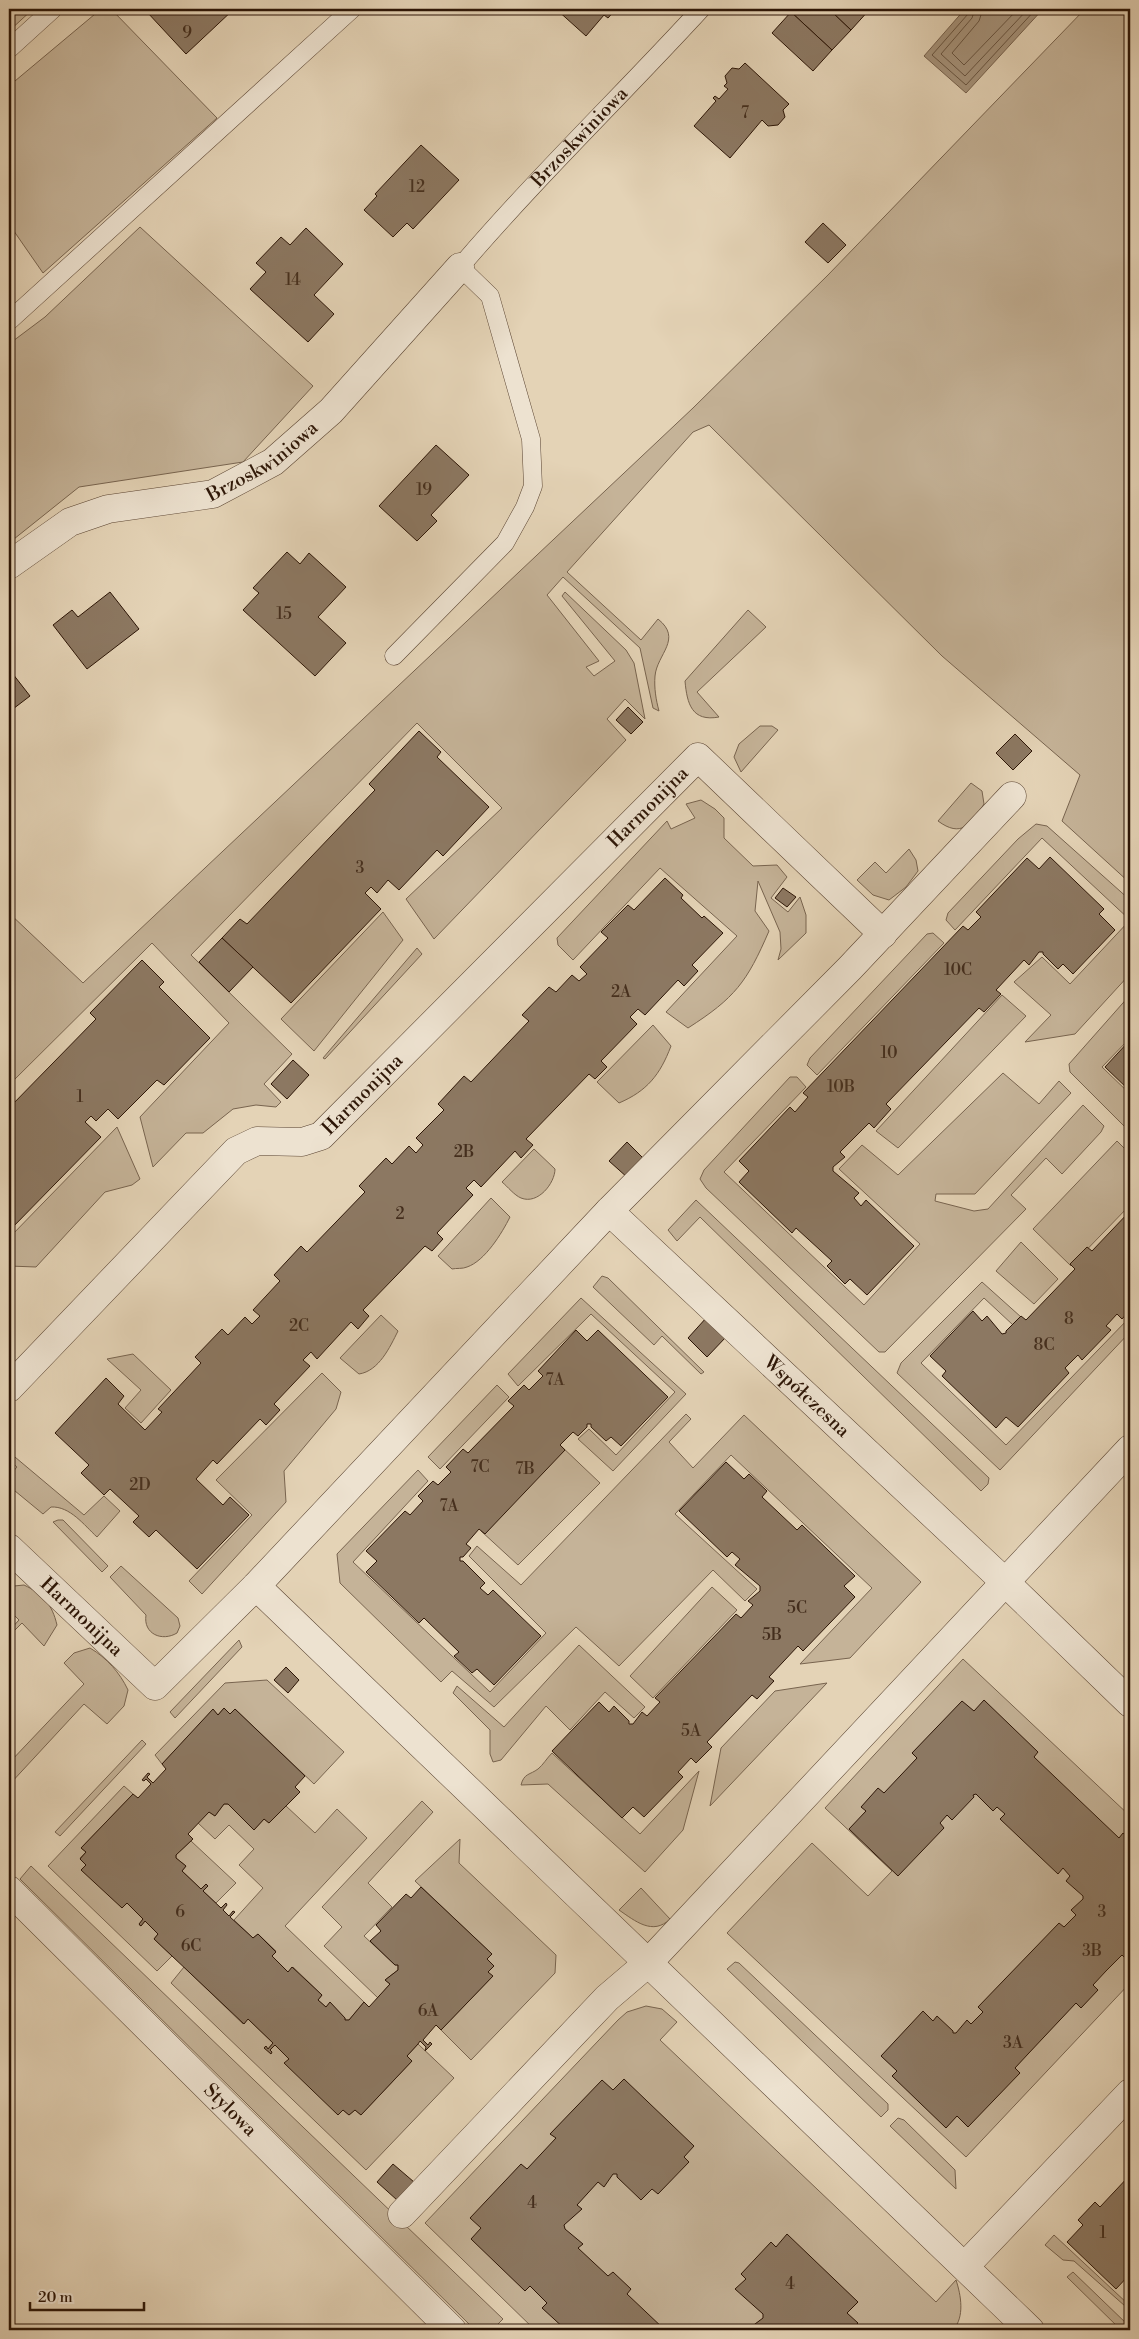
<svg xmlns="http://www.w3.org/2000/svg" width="1139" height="2339" font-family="'Libre Bodoni',serif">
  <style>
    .green { fill: #c5b398; stroke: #78644f }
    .water { fill: #a5927a; stroke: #75604c }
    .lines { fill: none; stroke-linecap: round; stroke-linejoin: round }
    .shore { stroke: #685440; stroke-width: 1 }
    .building { fill: #8c7862; stroke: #2c1506 }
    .service-casing { stroke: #5a4432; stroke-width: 19 }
    .minor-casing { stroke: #5a4432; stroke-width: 29 }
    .tertiary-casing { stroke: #5a4432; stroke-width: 29 }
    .service { stroke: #ede2d0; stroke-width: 18 }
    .minor { stroke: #ede2d0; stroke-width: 28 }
    .tertiary { stroke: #ede2d0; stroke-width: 28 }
    .labels { text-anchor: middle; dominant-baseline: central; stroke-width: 4; stroke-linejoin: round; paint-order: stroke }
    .number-label { font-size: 16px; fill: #442e1d }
    .street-label { font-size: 19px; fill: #2c1506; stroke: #ede2d0 }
  </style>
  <rect width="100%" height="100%" fill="#e4d3b6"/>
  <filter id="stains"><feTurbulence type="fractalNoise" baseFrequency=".004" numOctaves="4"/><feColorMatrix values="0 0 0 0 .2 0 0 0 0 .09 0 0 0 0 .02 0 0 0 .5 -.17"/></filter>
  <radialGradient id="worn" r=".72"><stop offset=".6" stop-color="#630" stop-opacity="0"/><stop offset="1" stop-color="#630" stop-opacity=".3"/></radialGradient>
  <!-- green -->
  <g class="green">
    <path d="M9,9H33L9,31Z"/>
    <path d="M101,9H111L217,118L43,273L9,224V86Z"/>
    <path d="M1085,9H1130V883L1062,821L1080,775L942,656L709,425L693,432L567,572L641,640L658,619C683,639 657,654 655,676C654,688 656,700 659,711L653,708L640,648L563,577L547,595L599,661L586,667L594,676L615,661L562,596L565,592L626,650L634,663L645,719L625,699L607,719L626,740L434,939L406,899L502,808L417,723L191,955L292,1054L264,1084L281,1102L276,1107L256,1105L233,1109L203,1133H186L153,1167L140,1117L229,1023L152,943L9,1085V913L83,983L693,408L828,275Z"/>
    <path d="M140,227L313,386L243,462L79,487L9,543V344L45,317Z"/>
    <path d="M748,610L766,627L697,692L719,717C692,722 687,704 685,681Z"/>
    <path d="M760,726H772L778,730L741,772L734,757L739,744Z"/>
    <path d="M971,783L982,791L984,804C971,825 961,838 938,821Z"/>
    <path d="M701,800L715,809L724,818V838L753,866L777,865L787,877L771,898L788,912L800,897L806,915V933L778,960L781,949L780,932L758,881L755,911L769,931C747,982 735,998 688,1028L666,1012L737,936L660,868L573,960L558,945L557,938L667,821L671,829L695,818L686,804Z"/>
    <path d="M1036,824L1047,826L1130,900V974L1075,1034L1025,1042L1051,1015L1014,982L1042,957L1070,984L1130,920L1042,838L955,930L946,920L948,913L1018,839Z"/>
    <path d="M909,849L916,860L918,871L906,887L889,900L873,895L857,880L875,862L886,873Z"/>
    <path d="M383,912L403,940L314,1051L281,1019Z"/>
    <path d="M933,933L944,943L817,1075L807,1065L810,1058L927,934Z"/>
    <path d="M417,948L422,954L325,1059L323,1058Z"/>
    <path d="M1002,995L1026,1016L898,1148L876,1131Z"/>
    <path d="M1130,995V1038L1102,1067L1130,1094V1132L1070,1072L1069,1064Z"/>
    <path d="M653,1025L671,1046C660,1075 647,1091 619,1103L597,1082Z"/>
    <path d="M1003,1073L1039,1104L1059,1081L1071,1093L975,1194H936L935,1201L974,1211L988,1209L1083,1105L1104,1126L1101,1132L1062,1174L1046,1158L1011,1195L1026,1209L885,1352H879L706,1188L700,1179L704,1170L790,1077H797L806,1087L724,1172L864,1305L920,1244L839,1169L862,1145L898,1175Z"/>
    <path d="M117,1127L140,1179L132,1185L105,1192L36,1267L9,1266V1238Z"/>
    <path d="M1117,1141L1130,1154V1205L1071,1266L1033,1229Z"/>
    <path d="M534,1149L555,1169C555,1183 538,1205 521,1198C514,1195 508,1187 502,1182Z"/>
    <path d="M491,1198L510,1217C502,1233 485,1261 467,1267C463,1269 456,1268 452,1269L438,1256Z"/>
    <path d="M696,1200L989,1478L988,1484L981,1491L700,1217L677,1241L668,1230Z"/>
    <path d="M1021,1242L1058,1279L1034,1304L996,1271Z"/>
    <path d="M602,1276L608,1278L704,1372L701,1374L662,1336L654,1345L593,1287Z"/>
    <path d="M982,1282L1021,1317L1013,1325L984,1298L921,1363L1006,1445L1130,1317V1332L1000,1470L897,1373L901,1363Z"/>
    <path d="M581,1298L686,1394L613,1471L578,1439L589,1429L616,1455L675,1392L591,1314L518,1386L508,1374Z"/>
    <path d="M381,1315L398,1331C390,1347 379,1371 359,1374L340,1358Z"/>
    <path d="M133,1354L171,1390L141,1423L125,1408L141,1390L107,1359Z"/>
    <path d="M322,1373L341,1392L336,1409L284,1471L286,1502L202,1594L189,1581L252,1515L216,1480Z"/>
    <path d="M497,1385L509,1397L440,1469L428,1457Z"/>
    <path d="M686,1414L691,1419L669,1442L693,1468L744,1415L921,1582L850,1658L800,1664L872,1588L731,1455L675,1514L757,1589L745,1601L713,1570L619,1666L576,1627L494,1707L452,1671L441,1682L340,1583L337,1554L418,1470L428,1481L353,1562L490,1692L546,1633L469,1556L477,1546L521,1585Z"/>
    <path d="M560,1445L600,1483L518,1565L481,1531Z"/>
    <path d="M9,1452L84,1515L104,1496L120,1511L97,1537C84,1525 70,1506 51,1507L43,1514L9,1486V1476L17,1467L9,1460Z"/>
    <path d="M58,1520H63L108,1566L102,1572L53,1522Z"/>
    <path d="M121,1566L178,1618L180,1626L177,1633C162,1642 143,1634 146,1615L110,1577Z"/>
    <path d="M24,1585C43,1594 52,1604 57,1625L44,1646L22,1623L9,1636V1631L19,1620L9,1610V1591L14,1586Z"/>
    <path d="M712,1587L737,1610L653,1698L630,1676Z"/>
    <path d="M239,1640L242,1647L175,1718L170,1712Z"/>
    <path d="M579,1645L645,1707L634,1718L605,1692L570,1730L546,1706L501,1760L493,1762L490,1754V1730L453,1693L457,1686L504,1727Z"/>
    <path d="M90,1648C107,1658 120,1673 128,1690L124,1706L107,1724L84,1704L9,1785V1763L84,1684L64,1663L74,1653Z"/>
    <path d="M963,1659L1130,1816V1983L966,2157L727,1933L812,1843L868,1896L892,1871L825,1808Z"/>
    <path d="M267,1680L344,1752L314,1784L235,1709L230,1714L224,1708L218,1715L213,1710L162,1764L155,1755L225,1683Z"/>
    <path d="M827,1683L710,1806L721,1748L775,1691Z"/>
    <path d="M142,1740L146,1744L60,1836L55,1832Z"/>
    <path d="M552,1753L640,1834L699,1771L683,1830L645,1872L548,1784L521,1785C524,1773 530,1775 538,1769C543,1765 547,1758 552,1753Z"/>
    <path d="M124,1786L133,1794L81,1848L86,1852L80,1858L122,1908L127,1903L143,1919L139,1925L141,1926L145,1921L158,1934L154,1939L172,1956L157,1971L48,1866Z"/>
    <path d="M422,1801L433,1812L368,1883L392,1907L364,1936L395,1965H398V1970L385,1980L390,1984L378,1998L324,1946L342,1927L322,1907Z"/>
    <path d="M224,1804H228L254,1830L264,1819L269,1823L286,1806L315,1833L337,1809L367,1838L285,1926L364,2002L349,2020H345V2018L330,2003L326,2007L318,2000L322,1995L293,1967L288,1972L272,1956L276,1951L258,1934L253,1938L234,1920L263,1888L239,1865L254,1849L229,1825L215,1839L198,1823L209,1812L215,1816Z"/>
    <path d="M460,1839L459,1863L556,1955L555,1973L471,2060L441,2030L492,1977L488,1972L494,1966L487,1959L492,1954L415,1881Z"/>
    <path d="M191,1841L236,1883L216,1903L203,1891L208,1886L206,1884L201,1889L182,1871L186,1866L176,1858V1855Z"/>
    <path d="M31,1866L503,2319L492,2330H475L20,1879Z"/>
    <path d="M641,1888L670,1919C653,1936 635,1921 619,1910Z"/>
    <path d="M735,1962L739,1963L888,2104V2110L881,2117L727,1969Z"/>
    <path d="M184,1967L243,2024L248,2019L273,2043L268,2049L264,2047L271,2054L270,2050L275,2045L289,2059L285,2063L349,2115L355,2110L361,2115L412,2061L407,2056L418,2044L454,2078L366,2170L171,1983Z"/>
    <path d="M646,2006L662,2009L677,2022L660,2040L936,2302L956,2280C961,2295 965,2317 953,2330H535L425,2223L618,2020L627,2012Z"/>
    <path d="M898,2118L904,2120L955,2170L956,2189L890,2126Z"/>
    <path d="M1054,2235L1128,2304L1125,2306L1074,2261L1063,2260L1045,2245Z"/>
    <path d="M1073,2272L1128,2325L1126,2330H1121L1067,2277Z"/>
  </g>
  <!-- water -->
  <path class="water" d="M965,9H1043L966,93L924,56Z"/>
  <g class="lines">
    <!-- shore -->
    <g class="shore">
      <path d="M969,9L968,14L932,55L966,85L1036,9"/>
      <path d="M975,9L972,18L941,54L965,76L1028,9"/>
      <path d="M983,9L979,21L952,53L964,65L1018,9"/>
    </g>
  </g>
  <!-- building -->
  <g class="building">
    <path d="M150,9H234L186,54L147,12Z"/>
    <path d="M556,9H616L608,18L604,15L586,36Z"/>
    <path d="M794,9H829L851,30L832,50L791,12Z"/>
    <path d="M829,9H870L851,30Z"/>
    <path d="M791,12L832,50L813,71L772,33Z"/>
    <path d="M745,63L789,104L783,110L785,117L778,125L768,126L762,120L730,158L694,126L716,101L713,98L715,96L719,99L728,89L724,86L727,83L725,76L732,68L739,69Z"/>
    <path d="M421,145L459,180L413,229L407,223L393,237L364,210L377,196L375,194Z"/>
    <path d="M823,223L846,245L828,263L805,242Z"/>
    <path d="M306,228L343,264L314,295L334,314L308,342L250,289L266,272L256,263L281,237L290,245Z"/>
    <path d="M436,445L469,475L431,515L437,521L417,541L379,506Z"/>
    <path d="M287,552L300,564L309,553L346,587L318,617L346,643L315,676L243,610L259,593L253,588Z"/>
    <path d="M110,592L139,629L87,669L53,625L72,610L78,617Z"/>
    <path d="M9,669L30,696L9,712Z"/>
    <path d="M628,707L643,722L631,734L616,720Z"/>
    <path d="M419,731L441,752L437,757L489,807L443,856L437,850L399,890L388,880L377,893L371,887L365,893L381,909L291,1003L222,938L240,919L247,924L375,790L369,784Z"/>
    <path d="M1015,734L1032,751L1013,770L996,753Z"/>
    <path d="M1050,857L1104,909L1099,914L1115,930L1073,974L1063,964L1058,969L1043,954V952H1039L1029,965L1024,960L996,990L1001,994L984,1012L979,1008L886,1104L891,1109L874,1128L869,1123L840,1152L845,1157L833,1167V1171L859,1193L854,1198L861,1206L866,1200L914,1246L867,1295L850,1279L845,1284L827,1266L832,1261L796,1228L792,1233L739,1182L749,1171L739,1161L790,1107L795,1112L808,1097L803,1093L963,926L968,930L981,917L976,912L1027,858L1039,869Z"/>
    <path d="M665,878L683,895L681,898L702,918L704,916L723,933L692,965L698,971L684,986L678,980L645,1015L638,1009L630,1017L637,1024L601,1061L607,1067L595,1079L589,1074L526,1139L533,1145L521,1158L515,1151L481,1187L474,1180L466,1188L473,1195L437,1233L443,1239L432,1251L425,1246L363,1310L369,1316L358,1329L351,1322L317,1359L311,1352L303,1360L310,1366L274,1404L280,1410L266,1425L260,1419L217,1464L213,1460L196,1479L223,1505L230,1497L249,1515L197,1569L156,1530L149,1537L133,1522L139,1516L110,1489L104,1495L81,1473L89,1465L55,1433L106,1378L124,1396L118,1404L145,1430L162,1412L158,1409L201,1363L195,1357L222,1329L228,1335L245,1317L252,1324L260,1316L253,1310L280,1281L274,1275L301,1246L307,1252L365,1192L359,1186L386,1158L392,1164L409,1146L416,1153L423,1145L416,1138L444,1110L438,1104L464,1076L471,1082L529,1021L522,1015L549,987L556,992L572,975L579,981L587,974L580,967L608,938L601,932L628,905L634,910Z"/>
    <path d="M783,888L796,897L787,907L775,898Z"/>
    <path d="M222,938L253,967L229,992L199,962Z"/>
    <path d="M142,960L164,982L159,987L210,1038L164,1085L157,1080L118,1119L108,1109L96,1121L91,1116L85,1122L101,1137L9,1231V1108L96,1019L90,1013Z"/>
    <path d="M1130,1040V1091L1105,1067Z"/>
    <path d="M293,1060L309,1075L287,1099L271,1084Z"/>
    <path d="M627,1142L645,1160L628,1178L609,1161Z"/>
    <path d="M1130,1211V1310L1122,1319L1117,1314L1106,1326L1111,1330L1082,1360L1078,1355L1065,1368L1069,1373L1018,1427L1006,1417L996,1428L942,1376L946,1371L930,1356L973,1311L982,1321L987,1316L1002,1334L1006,1333V1331L1021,1316L1026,1320L1075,1269L1070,1264L1087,1247L1092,1251Z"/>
    <path d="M707,1317L726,1337L707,1357L688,1338Z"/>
    <path d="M576,1330L587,1341L598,1330L668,1397L621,1446L611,1437L606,1441L591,1427V1424H587V1427L578,1436L573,1432L560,1445L565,1450L485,1534L479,1529L466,1544L471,1548L463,1557H460V1561H463L485,1583L480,1588L488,1595L493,1590L541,1636L494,1685L477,1669L472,1673L454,1656L459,1652L424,1618L419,1623L366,1572L377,1561L366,1551L405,1511L410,1515L423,1501L418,1496L433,1481L438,1485L451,1472L446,1467L463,1449L468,1453L514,1406L508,1401L524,1385L529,1390L543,1376L538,1371Z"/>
    <path d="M726,1462L744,1479L749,1474L767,1491L762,1497L797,1530L802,1525L855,1576L844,1586L855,1597L803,1651L798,1646L769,1677L774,1681L757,1699L752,1695L707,1742L712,1747L696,1763L691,1758L678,1772L683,1777L644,1817L633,1807L622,1818L552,1751L599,1702L609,1712L614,1706L629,1721V1724H633L642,1712L647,1716L660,1702L655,1698L736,1614L741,1618L753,1605L748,1601L760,1591V1586L735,1565L740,1559L732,1552L727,1557L679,1511Z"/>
    <path d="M286,1667L299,1680L288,1693L274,1680Z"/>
    <path d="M984,1700L1038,1752L1034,1757L1077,1798L1119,1838L1123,1833L1130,1839V1956L1127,1960L1122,1955L1106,1971L1093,1985L1098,1990L1081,2008L1076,2003L1028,2054L1015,2068L1020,2073L968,2127L957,2116L946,2128L892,2076L897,2071L881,2056L923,2011L933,2021L937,2016L953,2031V2033H956L967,2020L971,2024L983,2012L978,2007L1059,1923L1064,1927L1076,1915L1071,1910L1083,1899V1896L1066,1881L1070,1876L1063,1868L1058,1874L1000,1819L1005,1814L997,1807L993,1811L976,1794L973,1795L974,1797L952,1820L947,1815L940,1823L944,1828L898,1876L849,1829L866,1811L861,1807L878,1788L884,1793L917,1758L912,1753L962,1701L974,1711Z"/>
    <path d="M224,1708L230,1714L235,1709L305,1776L295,1787L300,1792L269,1823L264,1819L254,1830L228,1804H224L215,1816L209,1812L188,1834L193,1839L176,1855V1858L186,1866L182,1871L201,1889L206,1884L208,1886L203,1891L221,1908L226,1903L227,1905L223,1910L229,1916L233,1911L235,1912L230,1917L253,1938L258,1934L276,1952L272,1956L288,1972L292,1967L322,1995L318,2000L326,2007L330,2002L345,2018V2020H349L364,2002L369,2007L390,1984L385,1980L398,1970V1965H395L370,1941L381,1931L376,1925L406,1894L411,1898L421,1887L492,1954L487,1959L494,1966L488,1972L493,1976L441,2030L436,2025L423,2040L428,2045L430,2042L432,2044L425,2051L426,2047L420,2041L418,2044L407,2056L412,2061L361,2115L355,2110L349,2115L343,2110L338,2115L284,2063L289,2059L275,2045L270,2050L272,2052L271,2054L264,2048L266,2046L268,2049L273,2043L248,2019L244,2024L154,1939L158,1934L145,1921L141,1926L139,1924L143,1919L127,1903L122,1908L81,1870L86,1865L80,1859L86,1852L81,1848L133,1794L138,1798L151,1784L146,1779L144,1781L142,1780L148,1773L150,1774L147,1777L153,1783L166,1769L162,1764L213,1709L218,1715Z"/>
    <path d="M624,2079L694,2146L684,2157L689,2162L658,2194L652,2189L641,2200L617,2177V2174H613L604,2187L598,2182L577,2205L582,2209L564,2225L565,2229L583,2244L578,2248L608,2276L613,2272L631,2289L627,2294L665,2330H566L542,2308L547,2303L530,2286L525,2291L471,2239L481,2228L470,2218L521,2164L527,2169L556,2138L550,2134L602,2080L613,2090Z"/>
    <path d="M393,2164L414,2182L397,2200L377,2182Z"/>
    <path d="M1130,2175V2274L1116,2289L1067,2242L1083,2225L1078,2220L1095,2202L1100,2207Z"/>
    <path d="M787,2234L858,2302L847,2313L858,2323L851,2330H755L751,2327L763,2318V2314L735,2289L746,2279L741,2274L771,2242L776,2247Z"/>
  </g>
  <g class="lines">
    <defs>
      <g id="service">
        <path d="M9,49L53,9"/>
        <path d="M9,321L352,9"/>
        <path id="s1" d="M394,656L505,543L525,507L533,486L531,439L490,296L460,267C537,177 622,95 701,9"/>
      </g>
      <g id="minor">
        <path id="s2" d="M9,565L70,522L108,509L213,494L273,462L331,411L460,267"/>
        <path id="s3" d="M609,1211L1005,1582L1130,1703"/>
        <path id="s4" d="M9,1388L236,1151L257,1141L302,1142L321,1136L698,757L883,934"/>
        <path id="s5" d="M9,1548L155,1686L256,1586L609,1211L850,968L1012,796"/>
        <path d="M256,1586L1030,2330"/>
        <path d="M402,2214L607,1998L648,1963L1130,1449"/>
        <path d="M965,2266L1130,2093"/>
      </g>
      <g id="tertiary">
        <path id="s6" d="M9,1890L452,2330"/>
      </g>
    </defs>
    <!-- service casing -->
    <use href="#service" class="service-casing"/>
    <!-- minor casing -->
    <use href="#minor" class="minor-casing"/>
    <!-- tertiary casing -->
    <use href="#tertiary" class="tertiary-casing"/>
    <!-- service -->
    <use href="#service" class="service"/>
    <!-- minor -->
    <use href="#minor" class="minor"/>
    <!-- tertiary -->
    <use href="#tertiary" class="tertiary"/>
  </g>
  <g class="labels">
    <!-- number labels -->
    <g class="number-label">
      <text x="187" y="33">9</text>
      <text x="745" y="113">7</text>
      <text x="417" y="187">12</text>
      <text x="293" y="280">14</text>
      <text x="424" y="490">19</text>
      <text x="284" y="614">15</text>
      <text x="360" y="868">3</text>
      <text x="958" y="970">10C</text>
      <text x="621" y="992">2A</text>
      <text x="889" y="1053">10</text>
      <text x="841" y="1087">10B</text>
      <text x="80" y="1097">1</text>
      <text x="464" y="1152">2B</text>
      <text x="400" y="1214">2</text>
      <text x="1069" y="1319">8</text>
      <text x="299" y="1326">2C</text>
      <text x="1044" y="1345">8C</text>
      <text x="555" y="1380">7A</text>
      <text x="480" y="1467">7C</text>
      <text x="525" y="1469">7B</text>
      <text x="140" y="1485">2D</text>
      <text x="449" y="1506">7A</text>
      <text x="797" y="1608">5C</text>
      <text x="772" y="1635">5B</text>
      <text x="691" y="1731">5A</text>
      <text x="180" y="1912">6</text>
      <text x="1102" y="1912">3</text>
      <text x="191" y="1946">6C</text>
      <text x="1092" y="1951">3B</text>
      <text x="428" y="2011">6A</text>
      <text x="1013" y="2043">3A</text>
      <text x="532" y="2203">4</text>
      <text x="1103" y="2233">1</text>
      <text x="790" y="2284">4</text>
    </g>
    <!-- street labels -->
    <g class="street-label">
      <text stroke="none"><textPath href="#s1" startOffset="636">Brzoskwiniowa</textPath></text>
      <text stroke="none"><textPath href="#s2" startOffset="280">Brzoskwiniowa</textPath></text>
      <text stroke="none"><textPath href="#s4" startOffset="880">Harmonijna</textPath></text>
      <text stroke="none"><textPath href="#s4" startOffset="475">Harmonijna</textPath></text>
      <text stroke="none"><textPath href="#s3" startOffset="271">Współczesna</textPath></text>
      <text stroke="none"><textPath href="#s5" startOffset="100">Harmonijna</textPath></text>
      <text stroke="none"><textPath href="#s6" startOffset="312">Stylowa</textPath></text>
    </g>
  </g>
  <!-- margin -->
  <rect width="1139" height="2339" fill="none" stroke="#e4d3b6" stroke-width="30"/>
  <rect x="10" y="10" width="1119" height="2319" fill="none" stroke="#2c1506" stroke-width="2.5"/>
  <rect x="15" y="15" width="1109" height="2309" fill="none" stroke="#2c1506"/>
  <!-- scale -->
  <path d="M30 2302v8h114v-8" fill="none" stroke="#2c1506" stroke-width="2.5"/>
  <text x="38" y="2302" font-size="15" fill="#2c1506" stroke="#ede2d0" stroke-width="4" paint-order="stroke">20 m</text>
  <rect width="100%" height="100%" filter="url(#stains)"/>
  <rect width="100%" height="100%" fill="url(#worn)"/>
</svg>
